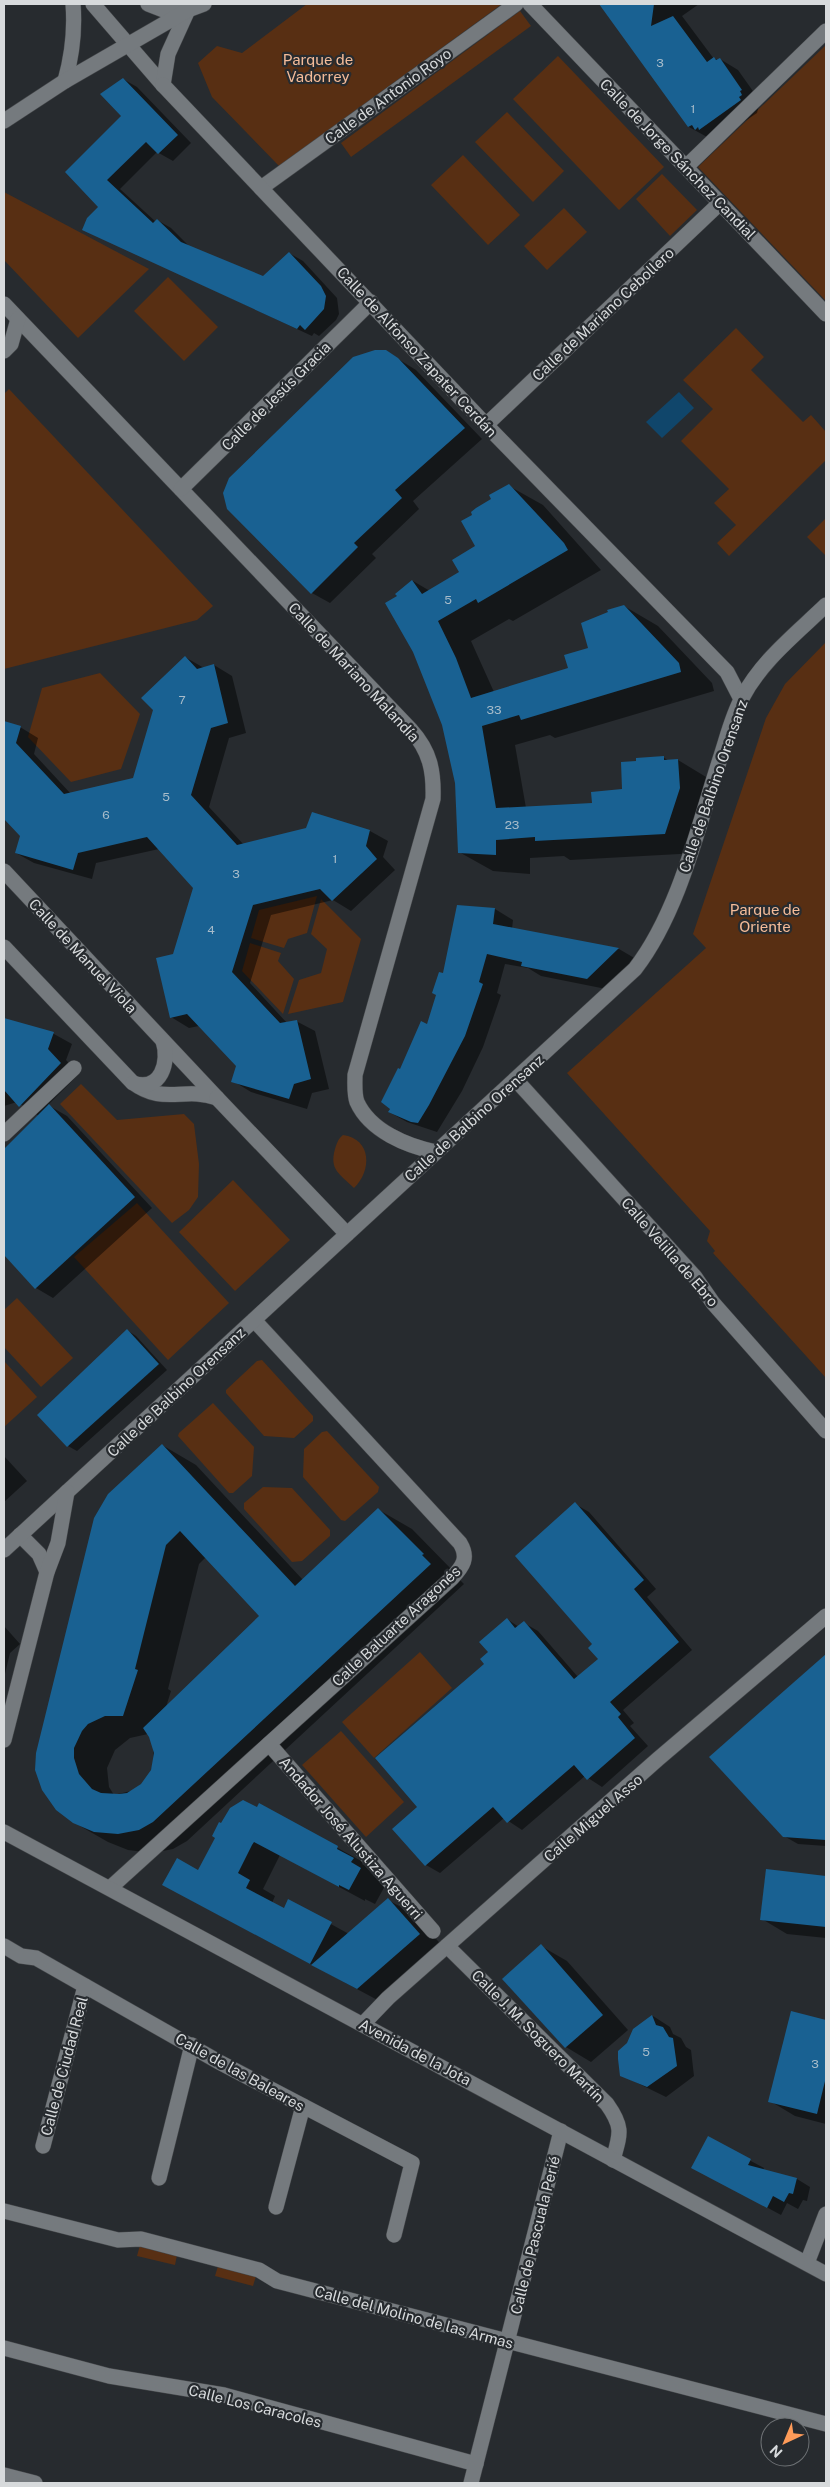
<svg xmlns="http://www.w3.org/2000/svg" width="830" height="2487" font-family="'Public Sans',sans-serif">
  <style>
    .green { fill: #582f13 }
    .water { fill: #10466b }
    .shadow { fill: #0007; fill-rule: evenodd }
    .building { fill: #196192; fill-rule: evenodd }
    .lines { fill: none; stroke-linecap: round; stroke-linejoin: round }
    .street-casing { stroke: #44474a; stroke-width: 16 }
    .secondary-casing { stroke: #44474a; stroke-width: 16 }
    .street { stroke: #757a7e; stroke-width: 15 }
    .secondary { stroke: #757a7e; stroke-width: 15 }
    .labels { text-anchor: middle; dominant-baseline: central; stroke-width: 4.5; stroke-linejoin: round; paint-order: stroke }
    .number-label { font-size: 12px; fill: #a8bcca }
    .park-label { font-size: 15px; fill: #f5bc99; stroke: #272b2f }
    .street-label { font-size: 15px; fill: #d7dadc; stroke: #272b2f }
  </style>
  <rect width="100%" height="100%" fill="#272b2f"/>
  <!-- green -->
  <g class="green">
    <path d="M307,4H502L279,166L212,97L198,63L217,46L242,53Z"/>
    <path d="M520,11L531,26L351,157L341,143Z"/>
    <path d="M826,45V301L698,167Z"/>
    <path d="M558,56L664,167L619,210L513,99Z"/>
    <path d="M507,112L564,171L533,202L475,142Z"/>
    <path d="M463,155L520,215L488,245L431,185Z"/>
    <path d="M662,174L697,210L670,236L636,199Z"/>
    <path d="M4,192L149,269L78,338L4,260Z"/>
    <path d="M564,208L587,232L547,270L524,246Z"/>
    <path d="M168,277L218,327L184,361L134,311Z"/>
    <path d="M736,328L764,357L751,370L803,422L811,415L826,432V460L729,556L717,543L736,525L714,503L729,489L681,441L713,409L683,380Z"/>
    <path d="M9,389L213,606L197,620L4,669V394Z"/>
    <path d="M826,518V556L807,537Z"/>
    <path d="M826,642V1378L713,1253L715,1251L707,1241L710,1231L567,1073L706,948L693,934L766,718L785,684Z"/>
    <path d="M100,673L140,714L121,769L71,782L28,737L42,688Z"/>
    <path d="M317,896L307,933L288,939L284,948L251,938L259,910Z"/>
    <path d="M321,899L361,939L343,1002L288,1014L299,980L321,973L327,949L311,934Z"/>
    <path d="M250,943L281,953L278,961L294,979L283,1014L242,971Z"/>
    <path d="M81,1084L117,1120L184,1114L194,1124L199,1164L198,1197L189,1210L172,1223L60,1104Z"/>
    <path d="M343,1135C372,1139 372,1171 354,1188C340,1174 329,1170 335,1149C337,1143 338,1139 343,1135Z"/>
    <path d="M233,1180L290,1240L235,1291L179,1232Z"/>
    <path d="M137,1203L229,1303L168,1360L74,1257Z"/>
    <path d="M17,1298L73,1358L41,1387L4,1347V1310Z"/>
    <path d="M262,1360L313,1416V1421L294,1438L264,1436L226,1393V1390L257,1361Z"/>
    <path d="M4,1361L37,1397L4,1427Z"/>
    <path d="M213,1403L254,1447L252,1476L233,1493H229L178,1436L179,1433Z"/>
    <path d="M327,1431L379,1487L378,1492L345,1521L341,1520L303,1477L304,1449L322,1432Z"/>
    <path d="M263,1487L292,1488L330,1530V1536L302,1561L292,1562L244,1509V1503Z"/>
    <path d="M420,1652L452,1688L374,1758L342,1722Z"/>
    <path d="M341,1731L404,1802L366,1837L302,1765Z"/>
    <path d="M140,2245L177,2255L175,2265L137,2256Z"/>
    <path d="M218,2266L256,2276L253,2286L215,2276Z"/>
  </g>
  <!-- water -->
  <path class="water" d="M679,392L694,408L662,438L646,422Z"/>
  <!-- shadow -->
  <g class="shadow">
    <path d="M601,4H699L682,16L714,59H720L738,70L760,101L757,113L718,139L707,137L689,127Z"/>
    <path d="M123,79L137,87L191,143L173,161L157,152L120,189L156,222L157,220L171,228L190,247L264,277L289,253L303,261L337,298L339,314L336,320L319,336L314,333L312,336L83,229L100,207L123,116Z"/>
    <path d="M385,351L416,370L482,439L413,501L419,509L372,554L376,558L330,603L312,593Z"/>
    <path d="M509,486L543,505L601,570L513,621L509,619L471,641L494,692L570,669L590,649L624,606L658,626L712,683L714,691L555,738L550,735L515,745L526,808L593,804L624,791L663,757L669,761L678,760L711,780L713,808L698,853L570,860L564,856L530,858V874L493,871L459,852L455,774L443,725L398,596L413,581L430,591L460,573L477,546L493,500Z"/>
    <path d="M185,657L204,668L214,665L232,676L246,733L229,738L209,807L244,845L370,831L388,841L383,857L395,870L351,911L333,900L271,915L250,983L287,1023L296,1021L315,1031L329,1089L312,1093L307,1109L251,1092L233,1081L237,1065L199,1026L189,1028L171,1017L174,955L195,887L159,849L96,863L92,879L34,863L16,853L22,836L4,817V722L20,727L38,738L34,754L71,794L134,779Z"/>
    <path d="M458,907L495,909L513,920L512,929L619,949L636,959L606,989L541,976L528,968L505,964L497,993L501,995L483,1047L462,1091L437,1132L407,1122L389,1112L400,1071L427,1025L444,975Z"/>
    <path d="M4,1019L54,1034L72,1044L66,1060L79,1074L48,1105L67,1116L152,1208L53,1298L36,1288L4,1253V1150L39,1116L17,1102L4,1106Z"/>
    <path d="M127,1330L136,1336L167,1370L77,1451L68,1446Z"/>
    <path d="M162,1445L196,1465L303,1580L379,1510L412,1529L456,1574L455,1575L464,1584L187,1841L173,1849L152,1853L128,1850L108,1842L73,1822L43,1789ZM206,1557L261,1616L166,1707L171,1691L168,1689L199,1564ZM148,1734L153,1745L154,1762L148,1778L135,1790L114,1795L109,1787L107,1768L115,1750L130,1738Z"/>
    <path d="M4,1456L27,1481L4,1502Z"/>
    <path d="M575,1504L589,1512L656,1589L647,1597L692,1650L623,1710L634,1723L630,1726L648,1746L602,1787L585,1776L522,1830L504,1818L440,1873L426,1865L394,1829L419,1807L507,1619L519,1627L524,1623L538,1631L578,1677L599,1659L594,1644Z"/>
    <path d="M4,1626L20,1644L10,1653L4,1678Z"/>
    <path d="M826,1656V1846L798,1844L784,1836L711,1757Z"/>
    <path d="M260,1805L363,1862L362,1864L378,1874L376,1878L386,1884L375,1904L365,1899V1901L280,1855L263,1889L275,1896L272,1903L284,1910L289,1901L349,1934L388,1900L414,1914L445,1949L383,2003L189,1899L198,1872Z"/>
    <path d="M767,1870L826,1877V1938L787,1934L762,1919Z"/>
    <path d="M541,1946L567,1961L628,2030L591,2062L566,2047Z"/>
    <path d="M792,2012L826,2021V2124L795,2116L770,2101Z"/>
    <path d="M653,2016L670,2027L673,2034L681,2038L686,2047L691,2050L694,2076L666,2097L621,2075L628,2043L634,2030Z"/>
    <path d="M708,2138L764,2168L763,2170L797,2179L810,2187L807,2201L803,2200L798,2209L787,2203L781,2215L706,2175Z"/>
  </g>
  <!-- building -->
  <g class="building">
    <path d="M599,4H654L651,26L673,16L707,62L714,57L716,60L720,58L742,90L740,91L742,95L739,97L741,100L699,130L698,127L695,130L692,125L688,127Z"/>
    <path d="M123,78L178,135L158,154L146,142L107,180L153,223L157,219L181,242L263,276L289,252L321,286L326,296L324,309L305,330L300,325L297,329L82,230L87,218L98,207L65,172L121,116L100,94Z"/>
    <path d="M375,350H386L398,358L465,428L395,490L402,498L354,543L358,547L311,594L227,509L223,493L229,478L353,357Z"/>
    <path d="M509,484L564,543L568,550L478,603L476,599L438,621L456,658L471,698L568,668L564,655L588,648L581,623L608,612L607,610L624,605L679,663L681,672L521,720L519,715L482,726L496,808L592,803L591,792L622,789L621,762L636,761V758L664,756V760L678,759L680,788L665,834L535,841V837L496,840V855L458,853L455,783L442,725L413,652L385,603L397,596L395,594L412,580L422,594L459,572L452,560L475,546L461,521L472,515L471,512L476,508L491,499L489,495Z"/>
    <path d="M185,656L197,669L214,664L228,723L211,728L191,795L237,845L306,828L312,812L370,830L366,846L377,859L332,901L320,889L253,905L232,972L280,1023L297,1020L311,1079L294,1084L289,1099L231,1082L236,1066L187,1014L170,1018L156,958L173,954L193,888L147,837L78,853L73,870L15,853L20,836L4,819V721L21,726L16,743L64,794L133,778L153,710L141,698Z"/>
    <path d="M457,905L495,908L493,924L619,948L587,979L521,966L522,962L487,954L479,982L483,984L465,1036L429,1105L418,1123L411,1122L388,1112L390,1109L381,1102L398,1068L400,1069L421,1021L427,1024L436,995L432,993L439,972L443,973Z"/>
    <path d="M4,1018L54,1032L48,1049L61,1063L19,1107L4,1090Z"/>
    <path d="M49,1104L135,1197L35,1289L4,1255V1149Z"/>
    <path d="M127,1329L159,1364L67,1447L37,1415Z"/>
    <path d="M162,1444L295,1586L378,1508L424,1554L422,1555L431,1564L153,1822L139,1830L118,1834L94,1832L73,1823L56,1810L42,1790L35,1770L36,1753L94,1518L108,1494ZM180,1531L259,1616L143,1728L149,1737L154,1753L151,1770L141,1784L127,1793L119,1794L101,1793L92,1789L79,1774L74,1758V1748L82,1731L88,1724L105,1716H123L138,1670L135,1669L166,1545Z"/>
    <path d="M575,1502L644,1580L634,1589L679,1642L610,1702L621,1714L618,1717L635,1738L587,1780L574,1765L507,1823L493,1807L425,1866L392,1829L417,1807L375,1758L484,1664L480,1659L488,1652L479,1642L507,1618L515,1628L524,1621L574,1679L598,1659L588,1648L592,1644L515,1556Z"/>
    <path d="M826,1654V1840L783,1837L709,1757Z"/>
    <path d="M243,1800L257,1807L259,1803L338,1846L337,1849L354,1858L351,1862L361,1868L349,1890L339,1885V1887L254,1842L252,1845L238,1873L250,1880L246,1888L284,1908L288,1899L332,1922L310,1964L162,1885L177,1858L198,1870L215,1838L212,1836L219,1822L221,1823L230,1808Z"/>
    <path d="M766,1869L826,1876V1927L760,1920Z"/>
    <path d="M388,1898L420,1934L357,1989L311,1965Z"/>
    <path d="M541,1944L603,2015L565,2048L502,1979Z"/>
    <path d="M791,2011L826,2020V2077L817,2114L768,2102Z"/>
    <path d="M652,2015L656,2025L663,2027L669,2037L673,2038L677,2066L647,2087L620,2076L618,2059V2051L627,2043L633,2029Z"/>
    <path d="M708,2136L751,2159L748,2165L797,2178L793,2194L789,2193L784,2202L773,2196L767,2208L691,2168Z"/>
  </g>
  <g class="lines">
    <defs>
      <g id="street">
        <path d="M93,4L163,85"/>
        <path d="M148,4L166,11L184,10"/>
        <path d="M530,4L826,314"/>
        <path d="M65,81C72,56 75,29 73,4"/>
        <path d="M163,85L168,54L188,10"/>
        <path d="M4,121L65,81L188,10L204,4"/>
        <path d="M686,167L826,31"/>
        <path d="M261,188L516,4"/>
        <path d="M4,304L411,730C430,751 434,771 433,799L355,1075C355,1083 354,1094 357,1102C370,1131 407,1146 436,1152"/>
        <path d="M4,351L11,344L18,319"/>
        <path d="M486,425L720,203"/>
        <path d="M181,489L371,302"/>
        <path d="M4,871L217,1098C183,1086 164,1106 132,1082L4,947"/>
        <path d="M133,1083C161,1093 170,1061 163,1041"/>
        <path d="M217,1098L347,1234"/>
        <path d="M4,1134L74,1068"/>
        <path d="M269,1744L433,1931"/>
        <path d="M110,1888L452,1578C463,1566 469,1558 460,1543L254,1320"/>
        <path d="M4,1946L21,1956L36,1958L219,2062L412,2163L394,2235"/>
        <path d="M447,1946L607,2104C624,2128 620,2134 613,2160"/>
        <path d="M363,2024L388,1998L658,1759L826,1616"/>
        <path d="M43,2146L85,1986"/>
        <path d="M159,2178L192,2045"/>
        <path d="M276,2207L303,2106"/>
        <path d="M4,2211L118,2240L141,2239L259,2270L277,2281L826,2424"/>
        <path d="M807,2263L826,2214"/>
        <path d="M4,2348L109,2376L224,2395L476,2464"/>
        <path d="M4,2475L35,2483"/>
        <path d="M471,2483L561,2131"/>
      </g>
      <g id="secondary">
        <path d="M163,85L486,425L727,672L741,699"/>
        <path d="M516,1080L695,1277L713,1303L826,1431"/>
        <path d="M20,1535L39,1554L47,1572"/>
        <path d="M4,1550L635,969C679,912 698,827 720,759C727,738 732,716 742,698C762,660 796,634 826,605"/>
        <path d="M4,1740L47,1572L58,1543L67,1492"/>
        <path d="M4,1832L826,2274"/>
      </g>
    </defs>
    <!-- street casing -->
    <use href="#street" class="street-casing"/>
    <!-- secondary casing -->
    <use href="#secondary" class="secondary-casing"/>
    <!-- street -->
    <use href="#street" class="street"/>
    <!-- secondary -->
    <use href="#secondary" class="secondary"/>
  </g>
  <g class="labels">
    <!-- number labels -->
    <g class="number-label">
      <text x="660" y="63">3</text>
      <text x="693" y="109">1</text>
      <text x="448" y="600">5</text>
      <text x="182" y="700">7</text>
      <text x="494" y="710">33</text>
      <text x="166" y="797">5</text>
      <text x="106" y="815">6</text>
      <text x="512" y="825">23</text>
      <text x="335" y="859">1</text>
      <text x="236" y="874">3</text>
      <text x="211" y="930">4</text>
      <text x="646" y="2052">5</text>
      <text x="815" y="2064">3</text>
    </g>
    <!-- park labels -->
    <g class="park-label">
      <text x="318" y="59">Parque de<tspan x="318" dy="17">Vadorrey</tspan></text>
      <text x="765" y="909">Parque de<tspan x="765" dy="17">Oriente</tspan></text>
    </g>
    <!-- street labels -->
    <g class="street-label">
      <text transform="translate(388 96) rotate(-36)">Calle de Antonio Royo</text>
      <text transform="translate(678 159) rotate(46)">Calle de Jorge Sánchez Candial</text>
      <text transform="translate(603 314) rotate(-43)">Calle de Mariano Cebollero</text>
      <text transform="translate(417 352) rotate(47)">Calle de Alfonso Zapater Cerdán</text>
      <text transform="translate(276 396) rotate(-45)">Calle de Jesús Gracia</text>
      <text transform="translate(354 672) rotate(47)">Calle de Mariano Malandía</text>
      <text transform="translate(713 786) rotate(-71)">Calle de Balbino Orensanz</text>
      <text transform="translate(83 956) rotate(47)">Calle de Manuel Viola</text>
      <text transform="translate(474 1118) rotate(-42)">Calle de Balbino Orensanz</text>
      <text transform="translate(670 1252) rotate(49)">Calle Velilla de Ebro</text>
      <text transform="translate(176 1392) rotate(-43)">Calle de Balbino Orensanz</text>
      <text transform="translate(396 1626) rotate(-43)">Calle Baluarte Aragonés</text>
      <text transform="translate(593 1818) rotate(-41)">Calle Miguel Asso</text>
      <text transform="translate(351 1838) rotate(49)">Andador José Alustiza Aguerri</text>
      <text transform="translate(538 2036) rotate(45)">Calle J. M. Soguero Martín</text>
      <text transform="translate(415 2052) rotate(28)">Avenida de la Jota</text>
      <text transform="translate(64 2066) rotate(-75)">Calle de Ciudad Real</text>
      <text transform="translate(240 2072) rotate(29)">Calle de las Baleares</text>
      <text transform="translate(535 2235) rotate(-76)">Calle de Pascuala Perié</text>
      <text transform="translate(414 2317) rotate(15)">Calle del Molino de las Armas</text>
      <text transform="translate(255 2406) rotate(14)">Calle Los Caracoles</text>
    </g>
  </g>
  <!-- border -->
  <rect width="830" height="2487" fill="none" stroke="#d7dadc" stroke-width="10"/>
  <!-- north arrow -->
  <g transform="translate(785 2442) rotate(224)"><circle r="24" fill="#272b2f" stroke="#6d7174"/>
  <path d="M0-4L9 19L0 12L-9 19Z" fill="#fe9b59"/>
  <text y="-8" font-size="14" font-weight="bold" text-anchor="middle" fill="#d7dadc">N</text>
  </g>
</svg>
